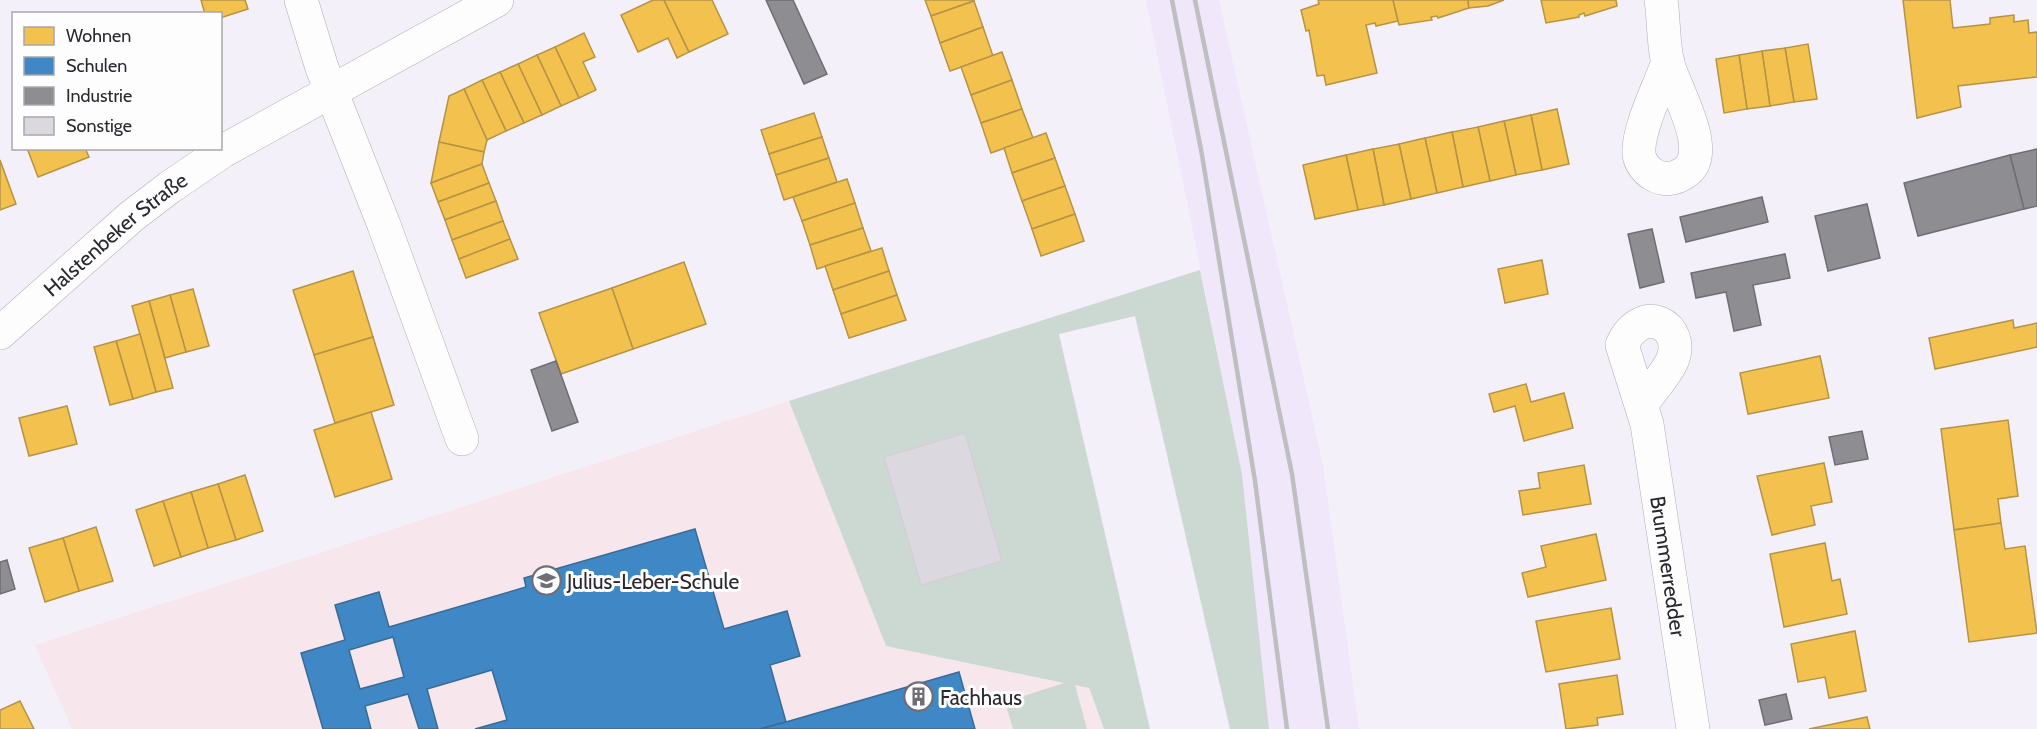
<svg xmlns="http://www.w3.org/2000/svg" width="2037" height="729" font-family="Cabin,sans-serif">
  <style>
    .built { fill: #f0e7fb }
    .education { fill: #f7e6eb }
    .green { fill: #ccd8d2 }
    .homes { fill: #f2c14e; stroke: #b69345; stroke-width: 1.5 }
    .schools { fill: #3f88c5; stroke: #396b98; stroke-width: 1.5; fill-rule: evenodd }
    .industry { fill: #8d8d92; stroke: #706e74; stroke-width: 1.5 }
    .building { fill: #dcd8e0; stroke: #d2cfd6; stroke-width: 1.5 }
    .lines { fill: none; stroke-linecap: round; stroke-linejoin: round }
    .minor-casing { stroke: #afacb4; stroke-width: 34 }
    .minor { stroke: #fdfdfe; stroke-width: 33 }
    .rail { stroke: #bfbec1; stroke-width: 4.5 }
    .labels { text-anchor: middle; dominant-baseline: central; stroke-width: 6; stroke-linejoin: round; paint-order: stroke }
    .street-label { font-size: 21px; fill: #2b272f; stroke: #fdfdfd }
    .poi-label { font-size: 21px; fill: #2b272f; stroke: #fdfdfd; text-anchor: start }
  </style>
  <rect width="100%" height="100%" fill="#f4f0f9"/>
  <!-- built -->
  <path class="built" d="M1146,0H1219L1323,465L1359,729H1269L1242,474Z"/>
  <!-- education -->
  <path class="education" d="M789,401L886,646L1088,688L1104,729H72L35,645Z"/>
  <!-- green -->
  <path class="green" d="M1200,270L1242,474L1269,729H1230L1135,316L1059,334L1150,729H1104L1089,688L1075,685L1087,729H1013L1005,702L1064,683L886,646L789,401Z"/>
  <!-- homes -->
  <g class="homes">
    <path d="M201,0H245L248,9L220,18V14H205Z"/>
    <path d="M653,0H664L689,52L677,58L668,38L638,52L621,15Z"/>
    <path d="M664,0H712L728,34L689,52Z"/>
    <path d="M925,0H973L974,1L931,16Z"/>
    <path d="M1318,0H1393L1398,21L1376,26L1375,23L1366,25L1377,73L1326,85L1324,75L1317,76L1309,30L1306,31L1301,10L1319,4Z"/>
    <path d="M1393,0H1468L1469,8L1438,18L1437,16L1431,17L1432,20L1399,25Z"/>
    <path d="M1468,0H1504L1488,6L1469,8Z"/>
    <path d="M1541,0H1616L1617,6L1585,16L1584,13L1579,15V17L1546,23Z"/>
    <path d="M1903,0H1950L1953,28L1990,24V18L2014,15V22L2028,20L2029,33L2037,32V77L1958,86L1961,107L1917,118Z"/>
    <path d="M974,1L983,27L940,43L931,16Z"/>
    <path d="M983,27L993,56L950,71L940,43Z"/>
    <path d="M584,33L595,57L583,62L596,90L579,98L555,47Z"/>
    <path d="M1808,44L1817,99L1794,102L1785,48Z"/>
    <path d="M555,47L579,98L561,106L537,55Z"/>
    <path d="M1785,48L1794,102L1770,106L1762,51Z"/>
    <path d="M1762,51L1770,106L1747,109L1739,55Z"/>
    <path d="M1002,52L1012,80L971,95L961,67Z"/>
    <path d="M537,55L561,106L542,115L518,64Z"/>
    <path d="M1739,55L1747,109L1724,113L1716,59Z"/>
    <path d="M518,64L542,115L524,123L500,72Z"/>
    <path d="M500,72L524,123L506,131L482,80Z"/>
    <path d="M482,80L506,131L487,140L464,89Z"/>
    <path d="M1012,80L1022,109L981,123L971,95Z"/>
    <path d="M464,89L487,140L484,152L439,142L449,96Z"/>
    <path d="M1022,109L1033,138L991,153L981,123Z"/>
    <path d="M1557,109L1569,164L1542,170L1531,115Z"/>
    <path d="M814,113L822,137L769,154L761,130Z"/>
    <path d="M1531,115L1542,170L1516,175L1504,121Z"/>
    <path d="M1504,121L1516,175L1490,181L1478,127Z"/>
    <path d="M1478,127L1490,181L1463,187L1452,132Z"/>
    <path d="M1452,132L1463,187L1437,193L1425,138Z"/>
    <path d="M1046,133L1055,158L1012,173L1004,148Z"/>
    <path d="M822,137L829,158L776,175L769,154Z"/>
    <path d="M1425,138L1437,193L1411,199L1399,144Z"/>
    <path d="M439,142L484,152L482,164L431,183Z"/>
    <path d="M1399,144L1411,199L1384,205L1373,149Z"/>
    <path d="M27,148H85L89,157L38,177Z"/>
    <path d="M1373,149L1384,205L1358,210L1346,155Z"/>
    <path d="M1346,155L1358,210L1315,219L1303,165Z"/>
    <path d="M829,158L837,182L784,200L776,175Z"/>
    <path d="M1055,158L1065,186L1022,201L1012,173Z"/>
    <path d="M0,160L16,204L0,210Z"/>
    <path d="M482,164L489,183L438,202L431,183Z"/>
    <path d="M847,179L855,203L802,221L793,197Z"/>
    <path d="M489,183L496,201L445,220L438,202Z"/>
    <path d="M1065,186L1075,214L1032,229L1022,201Z"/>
    <path d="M496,201L503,221L452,240L445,220Z"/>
    <path d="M855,203L863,228L810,245L802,221Z"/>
    <path d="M1075,214L1084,241L1041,256L1032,229Z"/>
    <path d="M503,221L510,239L459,259L452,240Z"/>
    <path d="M863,228L871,251L817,269L810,245Z"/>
    <path d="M510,239L518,259L466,278L459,259Z"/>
    <path d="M882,248L889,271L833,290L825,266Z"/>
    <path d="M1542,260L1548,294L1505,303L1498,269Z"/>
    <path d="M684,262L706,324L633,349L612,288Z"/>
    <path d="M353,271L373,337L314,355L293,290Z"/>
    <path d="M889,271L897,295L841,314L833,290Z"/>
    <path d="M612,288L633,349L561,374L539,313Z"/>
    <path d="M193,289L209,346L186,352L170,295Z"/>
    <path d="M170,295L186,352L165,358L149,301Z"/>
    <path d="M897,295L906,320L849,338L841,314Z"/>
    <path d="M149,301L173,388L156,392L132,306Z"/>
    <path d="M2013,320L2014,328L2037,323V347L1935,369L1929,338Z"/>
    <path d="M140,334L156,392L133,399L116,341Z"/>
    <path d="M373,337L394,405L335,423L314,355Z"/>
    <path d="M116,341L133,399L110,405L94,347Z"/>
    <path d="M1820,356L1829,398L1748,414L1740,373Z"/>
    <path d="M1526,384L1531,402L1564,393L1573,428L1524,441L1515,406L1494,412L1489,394Z"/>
    <path d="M67,406L77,444L29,456L19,418Z"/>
    <path d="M371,412L392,479L335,497L314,430Z"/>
    <path d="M2008,420L2018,496L1998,499L2001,523L1954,530L1941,429Z"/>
    <path d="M1824,463L1832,502L1811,506L1815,525L1772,535L1757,476Z"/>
    <path d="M1584,465L1591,504L1523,515L1519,491L1540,488L1538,473Z"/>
    <path d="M245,475L263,531L236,540L218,484Z"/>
    <path d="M218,484L236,540L208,548L191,492Z"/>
    <path d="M191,492L208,548L181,557L163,501Z"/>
    <path d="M163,501L181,557L154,566L136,510Z"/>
    <path d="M2001,523L2005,549L2025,546L2037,633L1969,642L1954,530Z"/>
    <path d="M96,527L113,581L79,591L63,538Z"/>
    <path d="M1596,534L1606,580L1528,597L1522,573L1546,567L1541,546Z"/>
    <path d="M63,538L79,591L45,602L29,548Z"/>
    <path d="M1825,543L1832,581L1840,579L1847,614L1784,627L1770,554Z"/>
    <path d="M1611,608L1620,659L1546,672L1536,621Z"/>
    <path d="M1855,631L1866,691L1829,698L1825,677L1798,682L1791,644Z"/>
    <path d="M1617,675L1623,714L1597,718L1598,725L1566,729L1559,684Z"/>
    <path d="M20,701L34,729H0V710Z"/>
    <path d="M1867,717L1870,729H1809Z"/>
  </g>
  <!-- schools -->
  <g class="schools">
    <path d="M695,529L724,629L787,611L800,656L770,665L786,722L760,729H475L507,720L492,670L427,689L438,729H419L408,694L365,706L371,729H323L301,653L345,640L335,605L379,592L389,627L526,587L524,578ZM393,637L404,677L360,689L349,650Z"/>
    <path d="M959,672L975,729H760L786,722Z"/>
  </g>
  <!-- industry -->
  <g class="industry">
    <path d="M766,0H793L827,74L804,84Z"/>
    <path d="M2037,149V206L2024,209L2010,155Z"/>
    <path d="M2010,155L2024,209L1918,236L1904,183Z"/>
    <path d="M1762,197L1768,222L1686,242L1680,217Z"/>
    <path d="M1867,204L1880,258L1828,271L1815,216Z"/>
    <path d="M1652,229L1664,282L1640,288L1628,234Z"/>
    <path d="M1785,254L1790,278L1753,285L1761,325L1734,331L1726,292L1696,298L1691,273Z"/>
    <path d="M556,361L578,422L552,431L531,370Z"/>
    <path d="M1862,431L1868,459L1835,465L1829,437Z"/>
    <path d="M7,560L15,589L0,594V562Z"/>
    <path d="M1786,694L1792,719L1765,725L1759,700Z"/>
  </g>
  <!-- building -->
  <path class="building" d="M965,433L1002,561L921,585L884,457Z"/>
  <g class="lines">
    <defs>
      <g id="minor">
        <path d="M301,0L322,68L384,225L462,439"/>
        <path d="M1661,0C1664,20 1663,44 1668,64C1675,90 1715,154 1684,173C1675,179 1664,181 1654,175C1647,171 1640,163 1639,154C1637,130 1660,85 1668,62"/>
        <path id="s1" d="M0,333L132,216L170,187L223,151L497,0"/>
        <path id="s2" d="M1642,404C1651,390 1665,376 1672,361C1687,326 1642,301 1622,345L1647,424L1693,729"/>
      </g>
    </defs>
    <!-- minor casing -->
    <use href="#minor" class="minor-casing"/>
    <!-- minor -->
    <use href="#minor" class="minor"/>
    <!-- rail -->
    <g class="rail">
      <path d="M1172,0L1202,155L1255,481L1287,729"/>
      <path d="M1195,0L1292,474L1328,729"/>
    </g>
  </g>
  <!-- icons -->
  <defs>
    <symbol id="school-ring" viewBox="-11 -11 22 22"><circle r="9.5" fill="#fdfdfd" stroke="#716d76" stroke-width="1.5"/><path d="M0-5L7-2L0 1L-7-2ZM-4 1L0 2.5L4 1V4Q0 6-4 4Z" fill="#716d76"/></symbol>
    <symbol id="building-ring" viewBox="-11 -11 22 22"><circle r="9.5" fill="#fdfdfd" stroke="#716d76" stroke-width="1.5"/><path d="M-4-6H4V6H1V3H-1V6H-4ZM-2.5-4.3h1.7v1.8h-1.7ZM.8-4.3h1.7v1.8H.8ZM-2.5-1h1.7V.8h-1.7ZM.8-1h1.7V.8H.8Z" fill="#716d76"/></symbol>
  </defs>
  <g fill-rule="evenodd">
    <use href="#school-ring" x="530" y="564" width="33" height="33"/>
    <use href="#building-ring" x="902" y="680" width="33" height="33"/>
  </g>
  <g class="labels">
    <!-- street labels -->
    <g class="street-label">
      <text stroke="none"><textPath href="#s1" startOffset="152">Halstenbeker Straße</textPath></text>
      <text stroke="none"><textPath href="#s2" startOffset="372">Brummerredder</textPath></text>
    </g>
    <!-- poi labels -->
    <g class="poi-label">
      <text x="567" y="581">Julius-Leber-Schule</text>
      <text x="940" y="697">Fachhaus</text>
    </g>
  </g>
  <!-- legend -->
  <rect x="12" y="12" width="210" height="138" fill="#fdfdfd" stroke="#a9a7ab" stroke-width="1.5"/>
  <rect x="24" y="27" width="30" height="18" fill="#f2c14e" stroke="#a9a7ab" stroke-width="1.5"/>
  <text x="66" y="42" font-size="18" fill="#2b272f">Wohnen</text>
  <rect x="24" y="57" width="30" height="18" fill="#3f88c5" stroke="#a9a7ab" stroke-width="1.5"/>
  <text x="66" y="72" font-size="18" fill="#2b272f">Schulen</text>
  <rect x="24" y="87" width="30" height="18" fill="#8d8d92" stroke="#a9a7ab" stroke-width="1.5"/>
  <text x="66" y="102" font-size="18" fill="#2b272f">Industrie</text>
  <rect x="24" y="117" width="30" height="18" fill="#dcd8e0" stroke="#a9a7ab" stroke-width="1.5"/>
  <text x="66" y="132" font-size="18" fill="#2b272f">Sonstige</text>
</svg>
